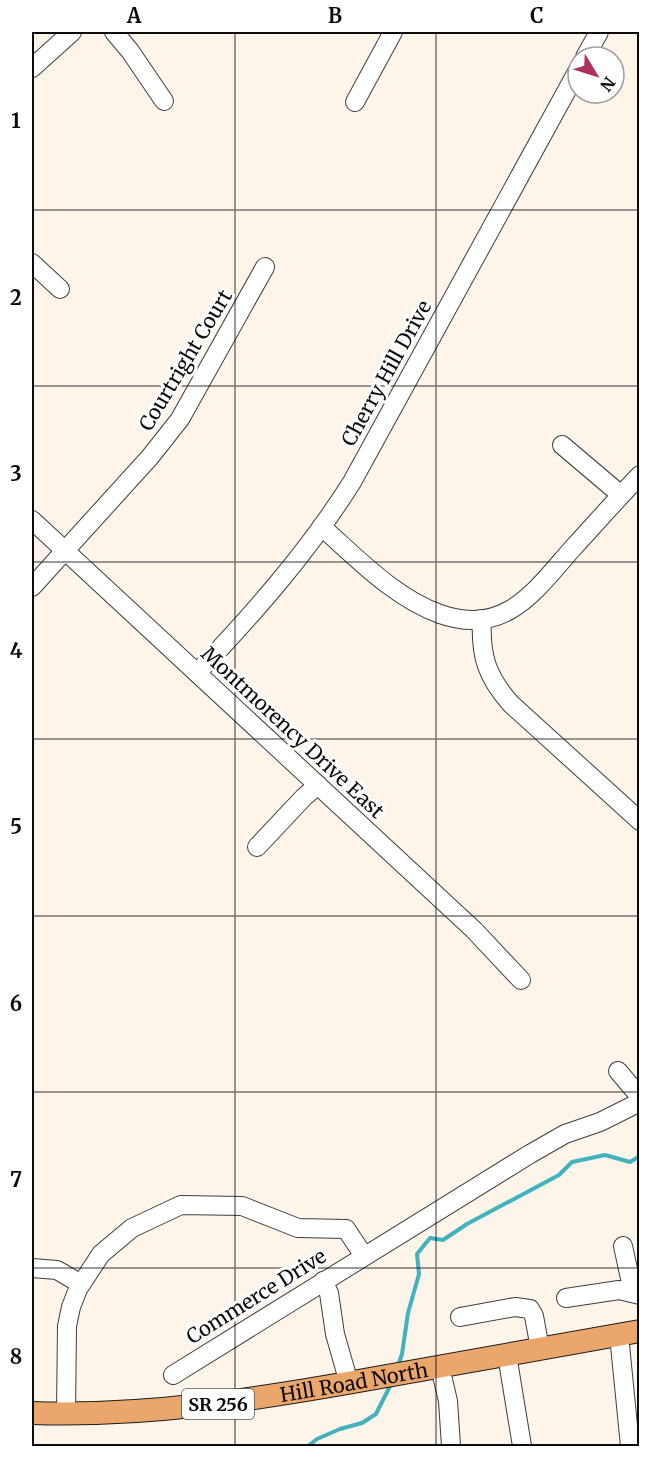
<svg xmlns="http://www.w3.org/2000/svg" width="671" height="1478" font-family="Merriweather,serif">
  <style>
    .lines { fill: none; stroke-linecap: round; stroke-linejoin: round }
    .stream { stroke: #42b2bf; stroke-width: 4 }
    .minor-casing { stroke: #3e3e3e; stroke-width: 20 }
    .major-casing { stroke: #1c1c1c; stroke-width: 24 }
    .minor { stroke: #fff; stroke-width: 18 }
    .major { stroke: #eba66c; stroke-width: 22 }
    .grid { fill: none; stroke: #0b0b0b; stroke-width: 1.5; stroke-opacity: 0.55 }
    .labels { text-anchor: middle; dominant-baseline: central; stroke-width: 6; stroke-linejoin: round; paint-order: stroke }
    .shield { fill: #fff; stroke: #545454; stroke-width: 1.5 }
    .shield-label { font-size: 18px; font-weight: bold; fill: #0b0b0b }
    .street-label { font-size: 20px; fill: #0b0b0b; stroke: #fff }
    .neatline { fill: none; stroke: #0b0b0b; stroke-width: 2 }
    .grid-label { font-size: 20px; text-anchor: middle; font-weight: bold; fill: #0b0b0b }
  </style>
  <rect width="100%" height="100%" fill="#fdf4ea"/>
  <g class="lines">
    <!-- stream -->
    <g class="stream">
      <path d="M398,1366L402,1354L408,1313L419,1274L417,1254L430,1238L443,1240L467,1224L559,1175L572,1162L605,1155L630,1162L640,1156"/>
      <path d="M308,1446L317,1439L340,1429L362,1423L376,1414L391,1384"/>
    </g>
    <defs>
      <g id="minor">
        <path d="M114,32L130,51L164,101"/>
        <path d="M585,57L599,32"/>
        <path d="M32,68L72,32"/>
        <path d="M355,102L393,32"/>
        <path d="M32,263L60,289"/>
        <path d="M562,445L621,495"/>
        <path d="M32,520L474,930L521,980"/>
        <path d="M323,528C358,559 395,598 440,614C505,637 535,591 572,549C595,524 617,499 640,475"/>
        <path d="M32,587L150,457L180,419L265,267"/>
        <path d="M482,619C480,656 487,677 511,704L640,821"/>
        <path d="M197,673C254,613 308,552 352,482L578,70"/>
        <path d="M257,847L304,797L318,785"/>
        <path d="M618,1071L640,1097"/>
        <path d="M623,1246L633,1292"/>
        <path d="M32,1268L57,1270L81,1284"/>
        <path d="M323,1281L329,1293L335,1334L349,1383"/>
        <path d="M566,1298L619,1290L640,1295"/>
        <path d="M460,1317L515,1307L530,1309L534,1316L540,1349"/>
        <path d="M619,1335L630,1446"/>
        <path d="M507,1355L522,1446"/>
        <path d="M440,1367L448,1401L451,1446"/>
        <path d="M173,1375L530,1154L565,1134L600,1122L640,1102"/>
        <path d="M66,1414L67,1326L71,1307L78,1289L101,1254L132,1228L181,1205L242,1206L298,1228L346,1229L364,1256"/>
      </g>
      <g id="major">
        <path id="s1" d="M32,1413C146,1417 258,1399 370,1379C460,1363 550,1347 640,1331"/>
      </g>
    </defs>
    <!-- minor casing -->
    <use href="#minor" class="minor-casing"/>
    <!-- major casing -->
    <use href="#major" class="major-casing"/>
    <!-- minor -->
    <use href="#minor" class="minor"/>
    <!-- major -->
    <use href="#major" class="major"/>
  </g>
  <!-- grid -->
  <path class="grid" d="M235,32V1446M436,32V1446M32,210H640M32,386H640M32,562H640M32,739H640M32,916H640M32,1092H640M32,1268H640"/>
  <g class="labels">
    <!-- shield labels -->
    <rect class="shield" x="182" y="1389" width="72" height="30" rx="4.5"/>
    <g class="shield-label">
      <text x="218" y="1404">SR 256</text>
    </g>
    <!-- street labels -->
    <g class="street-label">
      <text transform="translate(185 360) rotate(-59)">Courtright Court</text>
      <text transform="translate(386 373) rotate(-61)">Cherry Hill Drive</text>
      <text transform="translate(293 732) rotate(43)">Montmorency Drive East</text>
      <text transform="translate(256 1296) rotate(-32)">Commerce Drive</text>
      <text stroke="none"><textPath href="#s1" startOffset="324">Hill Road North</textPath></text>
    </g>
  </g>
  <!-- border -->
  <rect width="671" height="1478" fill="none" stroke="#ffffff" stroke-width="66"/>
  <!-- north arrow -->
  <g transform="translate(596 75) rotate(128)"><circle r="28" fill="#ffffff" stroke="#9d9d9d" stroke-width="1.5"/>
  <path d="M0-4.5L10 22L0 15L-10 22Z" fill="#ac315c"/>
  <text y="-9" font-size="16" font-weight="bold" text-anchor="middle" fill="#0b0b0b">N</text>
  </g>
  <rect x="33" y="33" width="605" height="1412" class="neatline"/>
  <g class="grid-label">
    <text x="134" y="23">A</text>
    <text x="335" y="23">B</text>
    <text x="537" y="23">C</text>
    <text x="16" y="128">1</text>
    <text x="16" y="305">2</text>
    <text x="16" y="481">3</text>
    <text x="16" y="658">4</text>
    <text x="16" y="834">5</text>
    <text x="16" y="1011">6</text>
    <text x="16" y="1187">7</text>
    <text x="16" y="1364">8</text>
  </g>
</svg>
